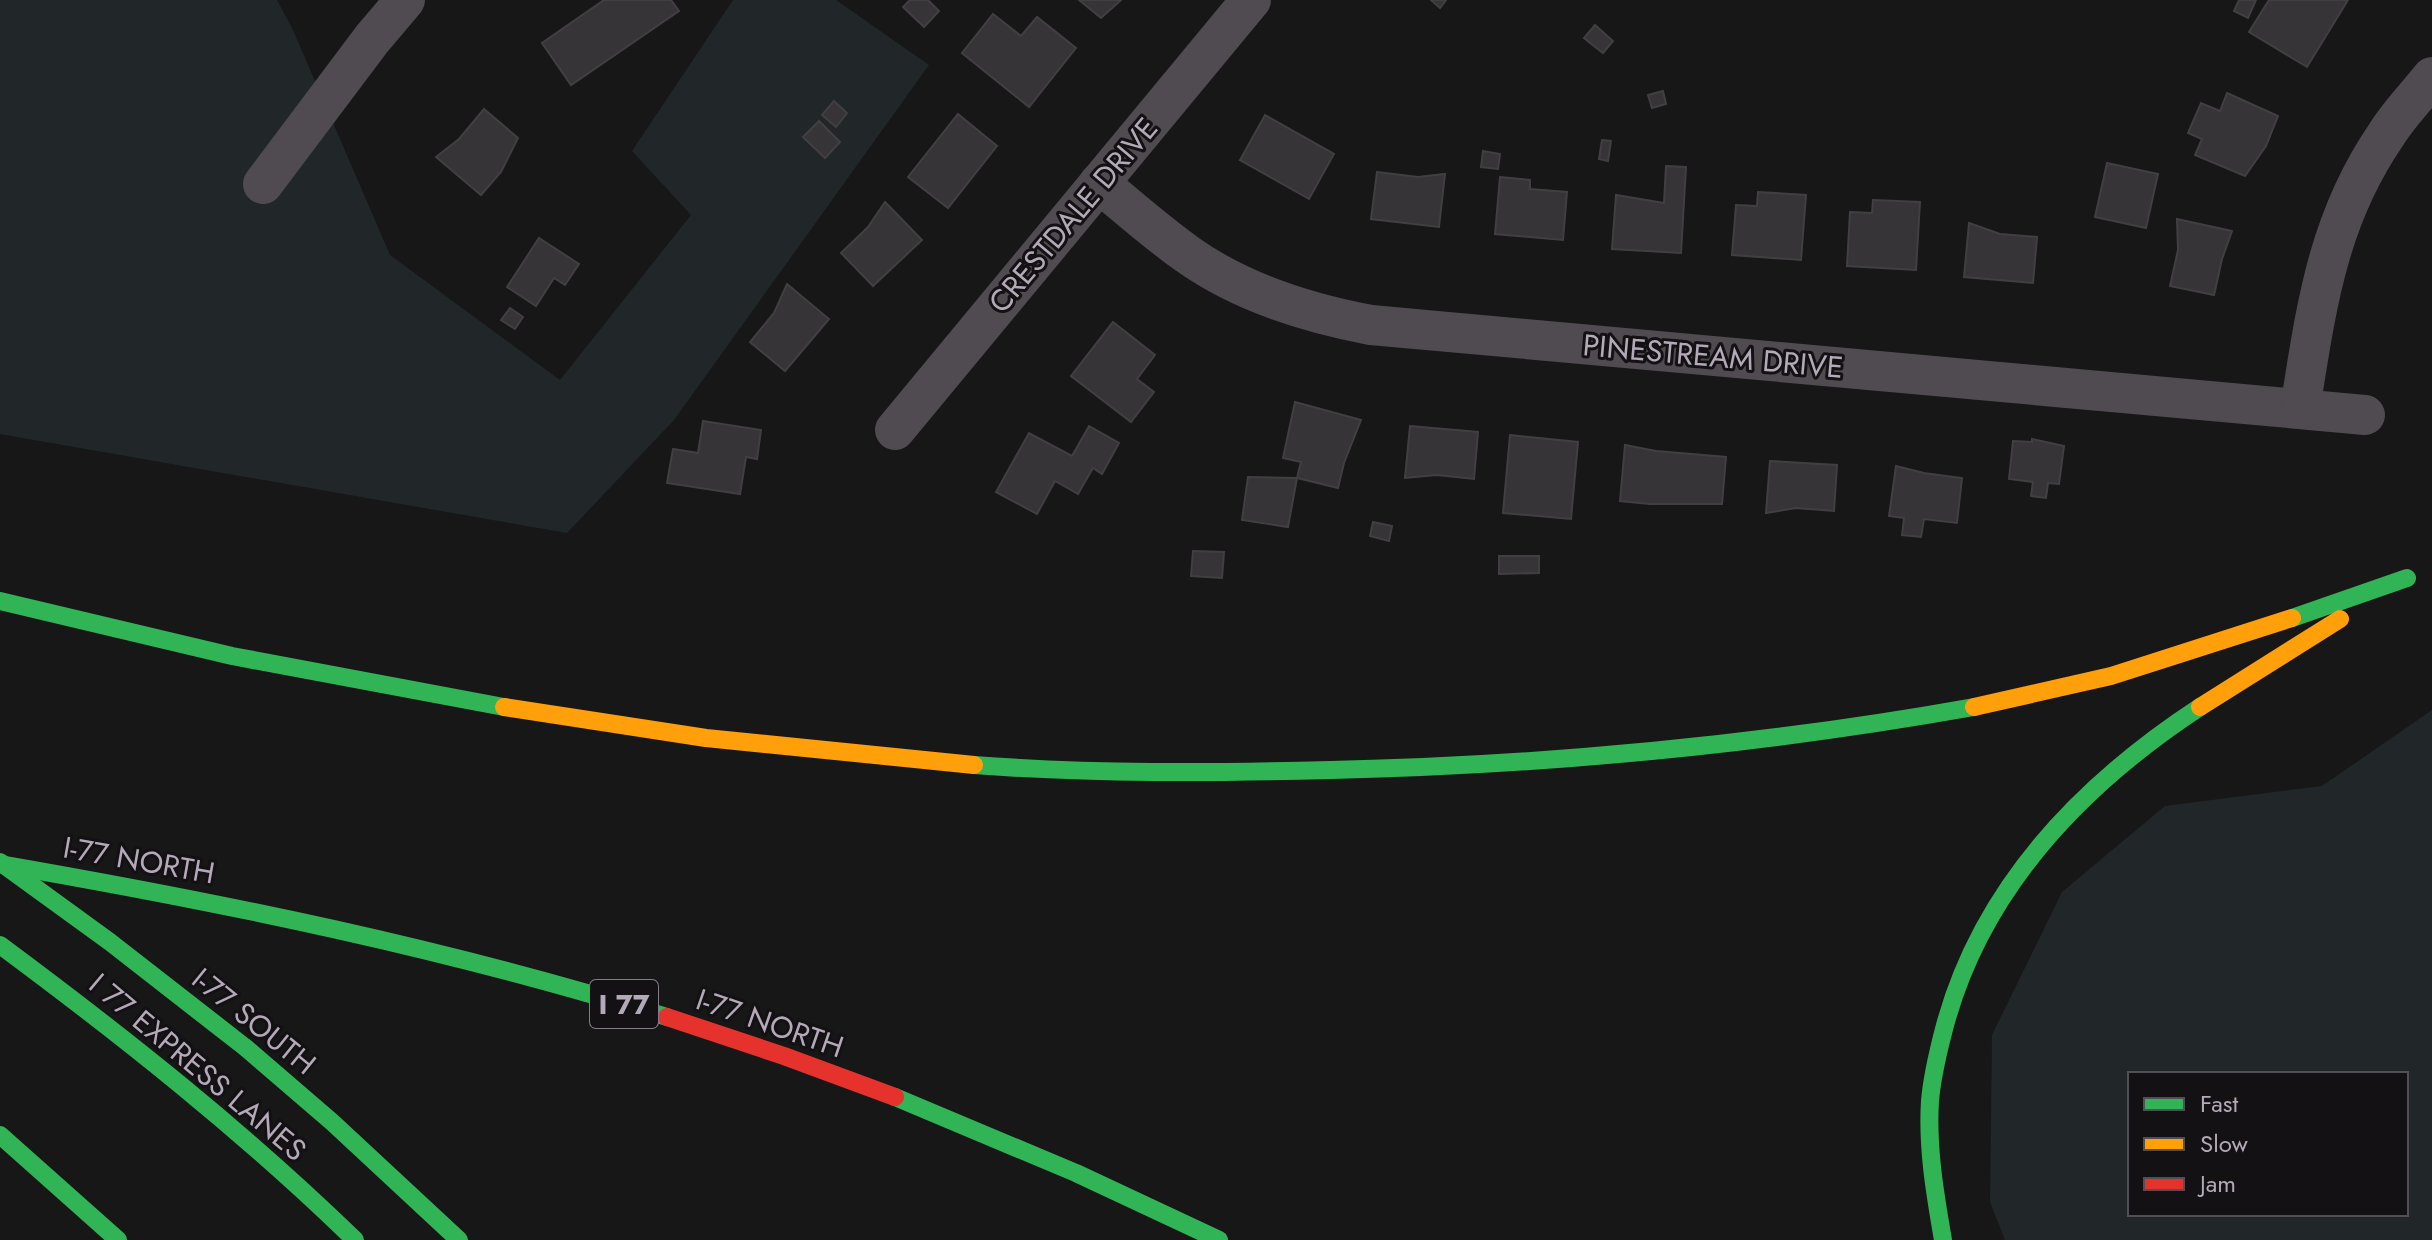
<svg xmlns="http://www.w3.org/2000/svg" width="2432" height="1240" font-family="Jost,sans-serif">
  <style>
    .green { fill: #212728; fill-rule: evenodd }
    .building { fill: #363436; stroke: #423f43; stroke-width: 2 }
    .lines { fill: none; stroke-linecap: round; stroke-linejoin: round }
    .street { stroke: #4f4b50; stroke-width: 40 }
    .fast { stroke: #30b455; stroke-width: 18 }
    .slow { stroke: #ff9f0a; stroke-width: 18 }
    .jam { stroke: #e5322d; stroke-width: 18 }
    .fast-bridge { stroke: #30b455; stroke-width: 18 }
    .labels { text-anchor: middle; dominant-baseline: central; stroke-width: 6; stroke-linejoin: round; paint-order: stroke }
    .shield { fill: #131113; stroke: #837b86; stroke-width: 2 }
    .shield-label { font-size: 28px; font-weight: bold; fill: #b3a9b8 }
    .street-label { font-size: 30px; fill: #b3a9b8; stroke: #131113 }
  </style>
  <rect width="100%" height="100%" fill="#171717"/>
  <!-- green -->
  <g class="green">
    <path d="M0,0H277L293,30L390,255L560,380L691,215L632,151L733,0H836L929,65L674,420L567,533L0,434Z"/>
    <path d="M2432,710V1240H2005L1990,1202L1992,1035L2062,892L2165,806L2322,786ZM2406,1074V1214H2130V1074Z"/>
  </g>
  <!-- building -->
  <g class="building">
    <path d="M604,0H671L679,11L571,85L542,43Z"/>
    <path d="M910,0H928L939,11L924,27L903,7Z"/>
    <path d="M1079,0H1121L1101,18Z"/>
    <path d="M1431,0H1446L1440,8Z"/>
    <path d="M2239,0H2256L2248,18L2234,11Z"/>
    <path d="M2269,0H2348L2307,67L2249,32Z"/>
    <path d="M993,14L1021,36L1037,17L1076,48L1029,107L962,53Z"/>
    <path d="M1595,25L1613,41L1603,53L1584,38Z"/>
    <path d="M1663,91L1666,104L1652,108L1648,95Z"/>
    <path d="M2227,93L2278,116L2266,146L2245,176L2195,155L2202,139L2188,133L2201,103L2220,111Z"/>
    <path d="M834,101L847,113L836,127L822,115Z"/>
    <path d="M484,109L518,138L501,172L481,195L436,157L459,139Z"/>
    <path d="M958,114L997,146L948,208L908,177Z"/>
    <path d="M1265,115L1334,154L1309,199L1240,160Z"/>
    <path d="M819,121L840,142L825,158L803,137Z"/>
    <path d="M1602,140L1611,141L1608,161L1599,159Z"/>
    <path d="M1483,151L1500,154L1498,169L1481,167Z"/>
    <path d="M2107,163L2158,174L2146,228L2095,217Z"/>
    <path d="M1666,166L1686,167L1681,253L1612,249L1616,195L1664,203Z"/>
    <path d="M1377,172L1418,177L1445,174L1439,227L1371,219Z"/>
    <path d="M1500,177L1530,180V189L1567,192L1563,240L1495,234Z"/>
    <path d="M1758,192L1806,195L1801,260L1732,255L1736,205L1757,206Z"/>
    <path d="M1873,200L1920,202L1916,270L1847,266L1850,212L1872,213Z"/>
    <path d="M885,202L922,240L873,286L841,253L868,227Z"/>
    <path d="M2177,219L2232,231L2222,259L2214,295L2170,286L2178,250Z"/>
    <path d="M1969,223L2000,234L2037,237L2033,283L1964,277Z"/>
    <path d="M539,238L579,264L565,285L554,278L536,306L507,287Z"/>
    <path d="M787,284L829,319L785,371L750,342L774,313Z"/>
    <path d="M510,308L523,317L515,329L501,320Z"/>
    <path d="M1113,322L1155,355L1137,379L1154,392L1131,422L1071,376Z"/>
    <path d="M1295,402L1361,420L1344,463L1338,488L1297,478L1301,462L1283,458Z"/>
    <path d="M703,421L761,430L757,459L746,457L740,494L667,483L673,449L698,453Z"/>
    <path d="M1089,426L1119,443L1102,474L1093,468L1078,494L1055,481L1037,514L996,492L1029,433L1072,456Z"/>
    <path d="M1410,426L1478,432L1474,479L1437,475L1405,478Z"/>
    <path d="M1510,435L1578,442L1571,519L1503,513Z"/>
    <path d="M2032,439L2064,446L2059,484L2048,483L2046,498L2031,496L2033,482L2009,479L2013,441L2032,442Z"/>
    <path d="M1625,445L1656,451L1726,457L1722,504H1650L1620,501Z"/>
    <path d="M1770,461L1837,465L1834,511L1796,508L1766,513Z"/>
    <path d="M1896,466L1924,473L1962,478L1957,523L1924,519L1921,537L1902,535L1904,518L1889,516Z"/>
    <path d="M1248,477L1297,478L1288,527L1242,520Z"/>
    <path d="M1373,522L1392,526L1389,541L1370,536Z"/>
    <path d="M1193,551L1224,552L1222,578L1191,576Z"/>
    <path d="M1499,556H1539V573L1499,574Z"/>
  </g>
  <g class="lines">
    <!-- street -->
    <g class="street">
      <path d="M1099,183C1128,207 1156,232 1187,254C1240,292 1307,313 1371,325L2365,415"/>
      <path d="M263,184L372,39L405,0"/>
      <path d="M2300,409C2316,309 2327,221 2386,135C2399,114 2417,96 2432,77"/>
      <path d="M895,430L1251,0"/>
    </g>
    <!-- fast -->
    <g class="fast">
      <path d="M0,601L232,656L504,707"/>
      <path d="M2292,618L2407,578"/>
      <path d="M974,765C1093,774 1211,773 1331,770C1547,765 1761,745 1974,707"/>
      <path d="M0,864C225,903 449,949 667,1017"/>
      <path d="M0,945C124,1037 244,1132 355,1240"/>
      <path d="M246,1048L332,1122L459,1240"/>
      <path d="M895,1097L1076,1173L1219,1240"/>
      <path d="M0,1135L118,1240"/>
      <path d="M1943,1240C1935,1194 1927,1147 1930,1101C1932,1076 1938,1052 1944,1029C1981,888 2081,785 2200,707"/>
    </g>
    <!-- slow -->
    <g class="slow">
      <path d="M504,707L706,738L974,765"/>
      <path d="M1974,707L2111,676L2292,618"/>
      <path d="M2200,707L2340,619"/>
    </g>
    <!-- jam -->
    <path class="jam" d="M667,1017L784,1056L895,1097"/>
    <!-- fast-bridge -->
    <path class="fast-bridge" d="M0,862L110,942L246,1048"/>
  </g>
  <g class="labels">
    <!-- shield labels -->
    <rect class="shield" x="590" y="980" width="68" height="48" rx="6"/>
    <g class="shield-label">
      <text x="624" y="1004">I 77</text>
    </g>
    <!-- street labels -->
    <g class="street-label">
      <text transform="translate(1073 215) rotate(-50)">CRESTDALE DRIVE</text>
      <text transform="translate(1713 356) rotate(5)">PINESTREAM DRIVE</text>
      <text transform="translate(139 860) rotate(10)">I-77 NORTH</text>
      <text transform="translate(254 1021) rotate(39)">I-77 SOUTH</text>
      <text transform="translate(770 1023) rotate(19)">I-77 NORTH</text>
      <text transform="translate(198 1067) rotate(40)">I 77 EXPRESS LANES</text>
    </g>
  </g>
  <!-- legend -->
  <rect x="2128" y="1072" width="280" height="144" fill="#131113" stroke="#534e55" stroke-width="2"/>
  <rect x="2144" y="1098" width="40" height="12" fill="#30b455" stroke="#534e55" stroke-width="2"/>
  <text x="2200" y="1112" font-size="24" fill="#b3a9b8">Fast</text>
  <rect x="2144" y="1138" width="40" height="12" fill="#ff9f0a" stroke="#534e55" stroke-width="2"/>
  <text x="2200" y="1152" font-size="24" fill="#b3a9b8">Slow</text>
  <rect x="2144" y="1178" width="40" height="12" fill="#e5322d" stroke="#534e55" stroke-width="2"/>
  <text x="2200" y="1192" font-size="24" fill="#b3a9b8">Jam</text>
</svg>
